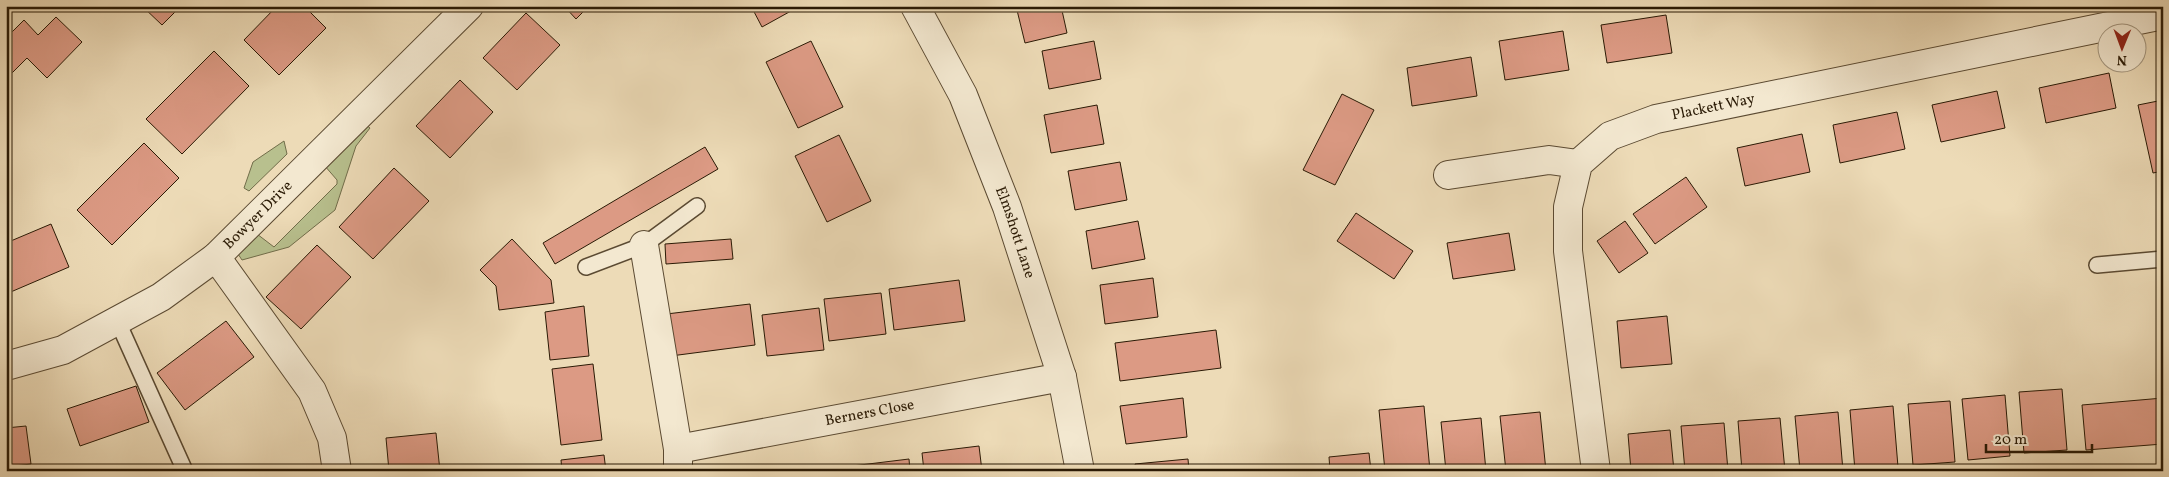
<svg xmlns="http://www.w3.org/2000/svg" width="2169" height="477" font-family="Vollkorn,serif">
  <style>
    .green { fill: #b8c08e; stroke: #716d4a }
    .building { fill: #dc9a84; stroke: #2a1a05 }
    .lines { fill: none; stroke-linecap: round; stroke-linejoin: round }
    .service-casing { stroke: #5b4a32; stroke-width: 18 }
    .minor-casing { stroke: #5b4a32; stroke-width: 30 }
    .service { stroke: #f3e8d0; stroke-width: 15 }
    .minor { stroke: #f3e8d0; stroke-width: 28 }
    .labels { text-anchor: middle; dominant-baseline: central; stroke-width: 4; stroke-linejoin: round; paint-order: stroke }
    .street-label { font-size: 15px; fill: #2a1a05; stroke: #f3e8d0 }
  </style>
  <rect width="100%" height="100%" fill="#eddbb7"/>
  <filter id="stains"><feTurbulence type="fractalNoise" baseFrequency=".004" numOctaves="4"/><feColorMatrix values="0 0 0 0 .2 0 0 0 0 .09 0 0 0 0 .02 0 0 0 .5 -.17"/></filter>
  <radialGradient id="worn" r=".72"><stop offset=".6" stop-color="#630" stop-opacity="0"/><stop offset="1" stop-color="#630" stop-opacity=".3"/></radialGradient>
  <!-- green -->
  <g class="green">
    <path d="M365,124L370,128L356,146L335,210L289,247L242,260L238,254L257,234L274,247L337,184V180L324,165Z"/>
    <path d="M284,141L287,154L249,191L244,188L253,162Z"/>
  </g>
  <!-- building -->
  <g class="building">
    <path d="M142,6H181L162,25Z"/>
    <path d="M277,6H304L326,28L279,75L244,40Z"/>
    <path d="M564,6H589L576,19Z"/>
    <path d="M751,6H800L762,27Z"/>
    <path d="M1016,6H1061L1067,33L1025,43Z"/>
    <path d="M526,13L560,45L517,90L483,58Z"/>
    <path d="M1666,15L1672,53L1607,63L1601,25Z"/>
    <path d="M56,17L82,42L47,78L27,58L7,78L6,38L24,20L38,35Z"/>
    <path d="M1563,31L1569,70L1505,80L1499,41Z"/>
    <path d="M811,41L843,107L798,128L766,62Z"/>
    <path d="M1094,41L1101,79L1049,89L1042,51Z"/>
    <path d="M214,51L249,86L182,154L146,119Z"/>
    <path d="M1471,57L1477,96L1412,106L1407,68Z"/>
    <path d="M2109,73L2116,108L2046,123L2039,88Z"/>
    <path d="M460,80L493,112L450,158L416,126Z"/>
    <path d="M1997,91L2005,128L1941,142L1932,105Z"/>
    <path d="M1342,94L1374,110L1335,185L1303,170Z"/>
    <path d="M2163,100V171L2153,173L2138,105Z"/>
    <path d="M1097,105L1104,144L1051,153L1044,115Z"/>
    <path d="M1897,112L1905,149L1840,163L1833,125Z"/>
    <path d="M1802,134L1810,172L1745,186L1737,148Z"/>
    <path d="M839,135L871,201L827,222L795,156Z"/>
    <path d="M144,143L179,178L112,245L77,210Z"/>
    <path d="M705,147L718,169L555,264L543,243Z"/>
    <path d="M1120,162L1127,200L1075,210L1068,171Z"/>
    <path d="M394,168L429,201L373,259L339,227Z"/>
    <path d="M1686,177L1707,207L1655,244L1633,214Z"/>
    <path d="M1356,213L1413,251L1394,279L1337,241Z"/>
    <path d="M1138,221L1145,259L1092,269L1086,231Z"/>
    <path d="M1625,221L1648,253L1619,273L1597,241Z"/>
    <path d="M51,224L69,267L6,294V243Z"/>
    <path d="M1509,233L1515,270L1453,279L1447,243Z"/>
    <path d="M512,239L551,280L554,303L499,310L496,286L480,270Z"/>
    <path d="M731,239L733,259L666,264L665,244Z"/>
    <path d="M317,245L351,277L301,329L266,297Z"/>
    <path d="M1153,278L1158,317L1105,324L1100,285Z"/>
    <path d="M959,280L965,321L894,330L889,289Z"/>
    <path d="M881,293L886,334L829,341L824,299Z"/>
    <path d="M750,304L755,345L663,357L658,315Z"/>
    <path d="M584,306L589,356L550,360L545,312Z"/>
    <path d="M819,308L824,350L767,356L762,315Z"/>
    <path d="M1667,316L1672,364L1621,368L1617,321Z"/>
    <path d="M226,321L254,357L185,410L157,373Z"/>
    <path d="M1216,330L1221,368L1120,381L1115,343Z"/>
    <path d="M593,364L602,440L561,445L552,369Z"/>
    <path d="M136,386L149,422L80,446L67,409Z"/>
    <path d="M2062,389L2067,450L2024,453L2019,392Z"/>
    <path d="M2005,395L2010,456L1968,460L1962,399Z"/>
    <path d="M1183,398L1187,437L1126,444L1120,406Z"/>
    <path d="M2163,398V444L2086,450L2082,405Z"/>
    <path d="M1950,401L1955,462L1913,465L1908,404Z"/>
    <path d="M1424,406L1430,471H1385L1379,410Z"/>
    <path d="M1893,406L1898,467L1855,471L1850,410Z"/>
    <path d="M1540,412L1546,471H1506L1500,416Z"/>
    <path d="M1838,412L1843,471H1800L1795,416Z"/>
    <path d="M1481,418L1486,471H1446L1441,422Z"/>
    <path d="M1780,418L1785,471H1742L1738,421Z"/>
    <path d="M1724,423L1728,471H1685L1681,426Z"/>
    <path d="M26,426L31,464L6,467V428Z"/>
    <path d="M1670,430L1674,471H1631L1628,434Z"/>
    <path d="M436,433L440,471H389L386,438Z"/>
    <path d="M979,446L982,471H924L922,453Z"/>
    <path d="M1369,453L1371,471H1330L1329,457Z"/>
    <path d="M604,455L606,471H562L561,460Z"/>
    <path d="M909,459L910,471H852V466Z"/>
    <path d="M1188,459L1189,471H1136L1135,464Z"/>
  </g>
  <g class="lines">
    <defs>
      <g id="service">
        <path d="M2097,265L2163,259"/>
        <path d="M586,267L644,245L697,206"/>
        <path d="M117,320L185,471"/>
      </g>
      <g id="minor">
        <path id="s1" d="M915,6L963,95L1007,207L1062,377L1080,471"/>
        <path d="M1448,175L1549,160L1578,164"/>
        <path d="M644,245L678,449V471"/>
        <path d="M216,257L312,391L332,438L337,471"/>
        <path id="s2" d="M6,366L63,350L161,297L216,257L469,6"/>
        <path id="s3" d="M678,449L1062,377"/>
        <path id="s4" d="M1596,471L1568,251V207L1578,164L1610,136L1656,119L2163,15"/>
      </g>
    </defs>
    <!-- service casing -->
    <use href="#service" class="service-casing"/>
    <!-- minor casing -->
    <use href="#minor" class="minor-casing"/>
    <!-- service -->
    <use href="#service" class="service"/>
    <!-- minor -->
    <use href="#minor" class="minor"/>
  </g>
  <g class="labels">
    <!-- street labels -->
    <g class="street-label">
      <text stroke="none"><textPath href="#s4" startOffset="460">Plackett Way</textPath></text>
      <text stroke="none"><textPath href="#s2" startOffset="298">Bowyer Drive</textPath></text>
      <text stroke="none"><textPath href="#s1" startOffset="248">Elmshott Lane</textPath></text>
      <text stroke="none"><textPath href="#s3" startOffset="195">Berners Close</textPath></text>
    </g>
  </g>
  <!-- margin -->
  <rect width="2169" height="477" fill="none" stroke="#eddbb7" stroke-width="25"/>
  <rect x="8" y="8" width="2154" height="462" fill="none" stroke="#2a1a05" stroke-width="2.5"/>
  <rect x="12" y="12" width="2144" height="452" fill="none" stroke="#2a1a05"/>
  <!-- north arrow -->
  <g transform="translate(2122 48) rotate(181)"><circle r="24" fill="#f3e8d0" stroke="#a3967f"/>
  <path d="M0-4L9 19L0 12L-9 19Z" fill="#8f2418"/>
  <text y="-8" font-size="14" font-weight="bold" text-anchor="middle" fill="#2a1a05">N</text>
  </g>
  <!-- scale -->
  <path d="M1986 444v8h106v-8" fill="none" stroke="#2a1a05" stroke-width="2.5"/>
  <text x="1994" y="444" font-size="15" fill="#2a1a05" stroke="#f3e8d0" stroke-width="4" paint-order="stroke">20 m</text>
  <rect width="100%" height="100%" filter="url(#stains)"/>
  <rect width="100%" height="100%" fill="url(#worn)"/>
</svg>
